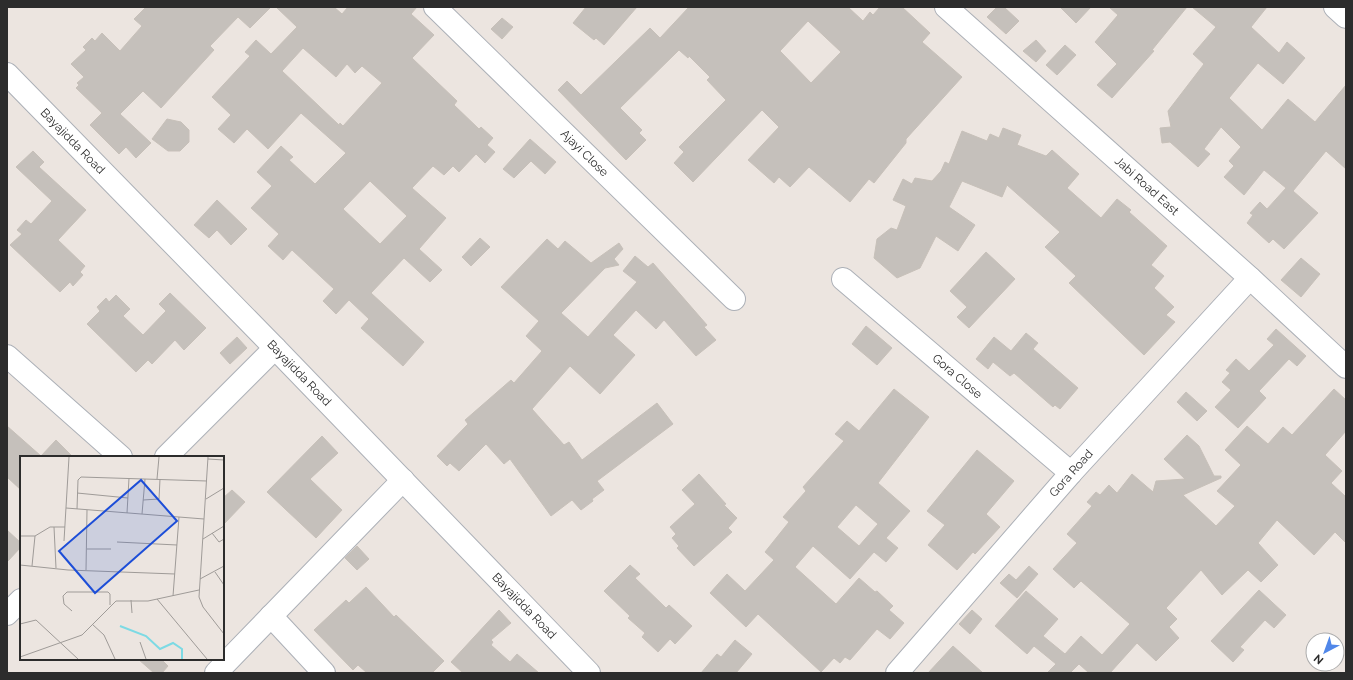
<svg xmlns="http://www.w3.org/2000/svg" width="1353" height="680" font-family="Raleway,sans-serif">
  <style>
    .building { fill: #c5c0bb; stroke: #c7c0b9; fill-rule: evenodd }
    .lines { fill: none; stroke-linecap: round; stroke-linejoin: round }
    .minor-casing { stroke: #acb0b7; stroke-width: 24 }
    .minor { stroke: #fff; stroke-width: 22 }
    .labels { text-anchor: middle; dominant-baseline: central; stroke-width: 3.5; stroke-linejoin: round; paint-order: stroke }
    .street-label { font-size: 12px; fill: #2c2c2c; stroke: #fff }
    .inset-river { fill: none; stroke: #7ddae4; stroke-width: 2 }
    .inset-road { fill: none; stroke: #9f9b98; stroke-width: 1 }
    .view { fill: #1d4ed8; fill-opacity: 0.15; stroke: #1d4ed8; stroke-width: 2 }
    .inset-edge { fill: none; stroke: #2c2c2c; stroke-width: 2 }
  </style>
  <rect width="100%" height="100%" fill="#ece5e0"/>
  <!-- building -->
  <g class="building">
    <path d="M146,7H271L250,28L238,17L210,46L214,50L161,108L143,91L120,114L151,143L136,158L126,147L119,154L90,125L102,113L76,88L79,85L77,83L84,77L71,64L86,50L83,47L92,38L95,41L102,33L120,51L142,26L134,19Z"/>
    <path d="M276,7H334L342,14L348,7H417L411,14L434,35L412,58L457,101L454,105L479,129L481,127L493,138L487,145L495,152L485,163L476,154L459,172L453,166L444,175L433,166L412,188L446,218L419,249L442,270L430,282L404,258L371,293L424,342L403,366L361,328L369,319L349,300L336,314L323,301L334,289L292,250L283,260L268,246L279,234L251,208L272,186L257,172L281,146L293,157L289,160L315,184L346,153L301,113L268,149L247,129L234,143L218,129L231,115L212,97L250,56L245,52L256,40L271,54L297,27ZM303,48L336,77L347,64L355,73L362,66L382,83L343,126L340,123L339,125L282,71ZM370,181L407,216L380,244L343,209Z"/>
    <path d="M586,7H637L604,45L596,38L594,40L573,23Z"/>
    <path d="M689,7H848L863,21L870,12L873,15L880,7H902L930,33L922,42L962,77L906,139V143L874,183L869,179L850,202L809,167L790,187L779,177L774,183L748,160L779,127L762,110L693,182L674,163L684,152L679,147L726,100L707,80L710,77L689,56L688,58L679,50L620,108L642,130L639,133L646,140L626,160L558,90L567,81L581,95L650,28L660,38ZM808,21L841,52L811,83L780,51Z"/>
    <path d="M997,7H1004L1019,21L1006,34L987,17Z"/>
    <path d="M1060,7H1091L1076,23Z"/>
    <path d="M1109,7H1187L1152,50L1154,51L1112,98L1097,85L1117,64L1095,42L1118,15Z"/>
    <path d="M1192,7H1267L1251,27L1279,53L1287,42L1305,58L1283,84L1258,63L1229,98L1262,130L1288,99L1315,122L1346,85V169L1326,151L1293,191L1318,213L1284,249L1273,239L1269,243L1247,223L1253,215L1250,213L1260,202L1267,209L1286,188L1264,170L1244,195L1224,177L1234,166L1229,161L1241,147L1221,127L1204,149L1210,154L1198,167L1170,142L1162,143L1160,128L1171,127L1168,111L1204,64L1193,54L1216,27Z"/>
    <path d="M502,18L513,27L502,39L491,29Z"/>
    <path d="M1036,40L1046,51L1036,62L1023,51Z"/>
    <path d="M1065,45L1076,55L1057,75L1046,65Z"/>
    <path d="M167,119L181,122L189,130V142L180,151H168L152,139Z"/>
    <path d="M1003,128L1021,135L1017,145L1046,156L1052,150L1079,174L1067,188L1101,218L1117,199L1131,210L1129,212L1167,246L1151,265L1164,276L1154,288L1174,307L1166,315L1175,322L1144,355L1069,283L1076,276L1045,247L1060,232L1007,185L1002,197L962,181L949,207L975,225L958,251L936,236L920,268L897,278L874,258L877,239L891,228L897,230L906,206L893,200L903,179L912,184L915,178L932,181L941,171L945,162L949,164L962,131L987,141L990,134L999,138Z"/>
    <path d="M530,139L556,162L545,174L531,161L514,178L503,169Z"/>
    <path d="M33,151L44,162L39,167L86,210L58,240L85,266L80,272L83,275L73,286L70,282L60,292L10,245L22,234L17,230L26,220L31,224L52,201L16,167Z"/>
    <path d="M217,200L247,229L231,245L217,230L209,238L194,225Z"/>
    <path d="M480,238L490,247L471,266L462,257Z"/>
    <path d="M547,239L558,249L565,241L591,263L619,243L623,249L614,259L619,265L605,268L561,313L588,337L637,282L623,271L635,256L648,267L653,263L707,325L704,327L716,340L696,356L664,320L656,329L636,310L613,335L635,355L600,394L570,366L532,409L564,445L569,442L582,460L657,403L673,424L597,481L604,490L592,499L593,501L581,510L572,500L551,516L510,459L504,464L486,444L459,471L450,463L447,466L437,456L468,424L465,420L511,380L514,383L542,351L526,336L539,321L501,287Z"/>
    <path d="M986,252L1015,279L969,328L957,317L967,307L950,291Z"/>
    <path d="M1301,258L1320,274L1301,297L1281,280Z"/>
    <path d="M170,293L206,328L184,350L175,340L152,364L148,360L136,372L87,324L100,311L97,307L106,298L109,302L116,295L130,309L123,316L143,335L166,311L159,304Z"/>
    <path d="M866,326L892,348L877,365L852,344Z"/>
    <path d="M1276,329L1306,356L1297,366L1289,359L1259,391L1266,398L1238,428L1215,407L1231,390L1222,382L1230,373L1226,370L1236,359L1249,371L1274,345L1267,339Z"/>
    <path d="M1026,333L1038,343L1033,349L1078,388L1060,409L1055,405L1053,407L1014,373L1010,376L993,362L988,369L976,359L994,337L1011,351Z"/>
    <path d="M237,337L247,348L230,364L220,353Z"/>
    <path d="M894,389L929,417L878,483L910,511L886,538L898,548L886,562L874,552L850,579L813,546L795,567L836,604L859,578L875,592L877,591L893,606L889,610L904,623L890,639L877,629L850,660L845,657L840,663L834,658L821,672L758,614L746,627L710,593L727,574L745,591L774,560L765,552L789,522L783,517L806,491L803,487L844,441L835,434L847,421L859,431ZM856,505L878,524L859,546L837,527Z"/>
    <path d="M1334,389L1346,400V431L1325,455L1342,471L1331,483L1346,497V543L1335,532L1314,555L1277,520L1258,543L1278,565L1261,582L1248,570L1222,595L1201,570L1166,608L1177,619L1169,627L1179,638L1156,661L1137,643L1110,673H1089L1079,664L1070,673H1047L1056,664L1034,646L1027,654L995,626L1026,591L1058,619L1043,636L1065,654L1081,636L1102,655L1130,624L1081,581L1074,588L1053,569L1077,543L1067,534L1092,506L1087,502L1096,492L1100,495L1109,485L1117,493L1132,474L1153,492L1156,481L1185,479L1164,459L1187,435L1199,446L1214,476H1221V478L1183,495L1216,526L1235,506L1217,491L1241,465L1225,450L1247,426L1268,444L1283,427L1292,435Z"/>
    <path d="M1186,392L1207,411L1197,421L1177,402Z"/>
    <path d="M7,426L41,456L56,440L73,457H21V490L7,477Z"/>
    <path d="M322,436L338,453L310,479L342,510L316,538L267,492Z"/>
    <path d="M977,450L1014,481L986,514L1000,527L975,554L973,552L957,570L928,545L945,525L927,511Z"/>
    <path d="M699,474L726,504L724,505L737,518L728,528L732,532L694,566L677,548L679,546L672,538L676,534L670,527L695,504L682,490Z"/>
    <path d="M232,490L245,502L223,525V498Z"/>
    <path d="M7,530L21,543V547L7,562Z"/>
    <path d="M357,546L369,559L357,570L345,558Z"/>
    <path d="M630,565L640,574L635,578L666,608L669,605L692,626L675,644L670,639L658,652L642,637L645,633L628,618L630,616L604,591Z"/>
    <path d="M1029,566L1038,574L1017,598L1000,583L1009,574L1016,580Z"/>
    <path d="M366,587L394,617L396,615L444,661L432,673H367L358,665L353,670L314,630L346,600L349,603Z"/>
    <path d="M1259,590L1286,615L1274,628L1265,620L1240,647L1244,650L1233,662L1211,641Z"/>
    <path d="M499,610L511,623L491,640L493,642L491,645L510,662L517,654L539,673H463L451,662Z"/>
    <path d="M972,610L982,619L970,634L959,624Z"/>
    <path d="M735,640L752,654L736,673H701L717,654L721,657Z"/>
    <path d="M953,646L983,673H928Z"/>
    <path d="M138,659H161L168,666L162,673H154Z"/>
  </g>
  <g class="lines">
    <defs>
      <g id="minor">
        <path id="s1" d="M435,7L734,299"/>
        <path id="s2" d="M946,7L1250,278L1346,367"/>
        <path d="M1335,7L1346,17"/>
        <path id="s3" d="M7,74L275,348L589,673"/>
        <path id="s4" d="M843,279L1071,473"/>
        <path d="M7,356L121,457"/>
        <path d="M166,457L275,348"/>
        <path d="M7,614L21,600"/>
        <path d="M271,616L324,673"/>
        <path d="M216,673L403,480"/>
        <path id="s5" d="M897,673L1071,473L1250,278"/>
      </g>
    </defs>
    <!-- minor casing -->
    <use href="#minor" class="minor-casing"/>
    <!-- minor -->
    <use href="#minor" class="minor"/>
  </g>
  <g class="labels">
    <!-- street labels -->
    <g class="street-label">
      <text stroke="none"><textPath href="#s3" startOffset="94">Bayajidda Road</textPath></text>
      <text stroke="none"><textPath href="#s1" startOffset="209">Ajayi Close</textPath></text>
      <text stroke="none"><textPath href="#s2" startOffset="269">Jabi Road East</textPath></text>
      <text stroke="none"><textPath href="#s3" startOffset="418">Bayajidda Road</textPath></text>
      <text stroke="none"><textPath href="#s4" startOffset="150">Gora Close</textPath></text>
      <text stroke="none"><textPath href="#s5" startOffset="265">Gora Road</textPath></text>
      <text stroke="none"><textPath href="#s3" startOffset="742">Bayajidda Road</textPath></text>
    </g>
  </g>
  <!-- overview -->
  <g transform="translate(20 456)">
    <rect width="204" height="204" fill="#ece5e0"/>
    <path class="inset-river" d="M100,170L126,180L140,193L153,187L162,193V203"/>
    <path class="inset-road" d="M188,1L179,141L183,151L204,178M188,3L204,4M137,23L139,1M57,37L108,42M186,43L204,32M123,44L139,43L140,23M46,52L184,63M57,53L58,24L61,21L187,25M107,57L109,22M122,58L125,23M34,71L36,112M192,77L199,86L204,83M0,80H15M183,83L204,70M44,85L49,1M97,86L157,89M67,93H91M0,109L48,114L155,118M12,110L15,80L30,71H45M66,114L67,54M195,116L204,129M180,123L204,110M153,140L159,61M137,143L187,203M111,144L112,157M52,155L44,148L43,140L47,136H88L90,138V149M0,168L16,164L58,203M72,168L84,179L95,203M120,186L126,203M0,201L62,179L96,145H128L179,134"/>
    <path class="view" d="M121,24L157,65L75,137L39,95Z"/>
    <rect width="204" height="204" class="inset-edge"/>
  </g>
  <!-- border -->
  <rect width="1353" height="680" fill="none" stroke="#2c2c2c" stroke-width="16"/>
  <!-- north arrow -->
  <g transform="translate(1325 652) rotate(221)"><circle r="19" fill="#ffffff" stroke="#ababab"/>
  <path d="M0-3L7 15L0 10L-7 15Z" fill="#5087e9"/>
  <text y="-6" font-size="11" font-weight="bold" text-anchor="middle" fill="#2c2c2c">N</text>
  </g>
</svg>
